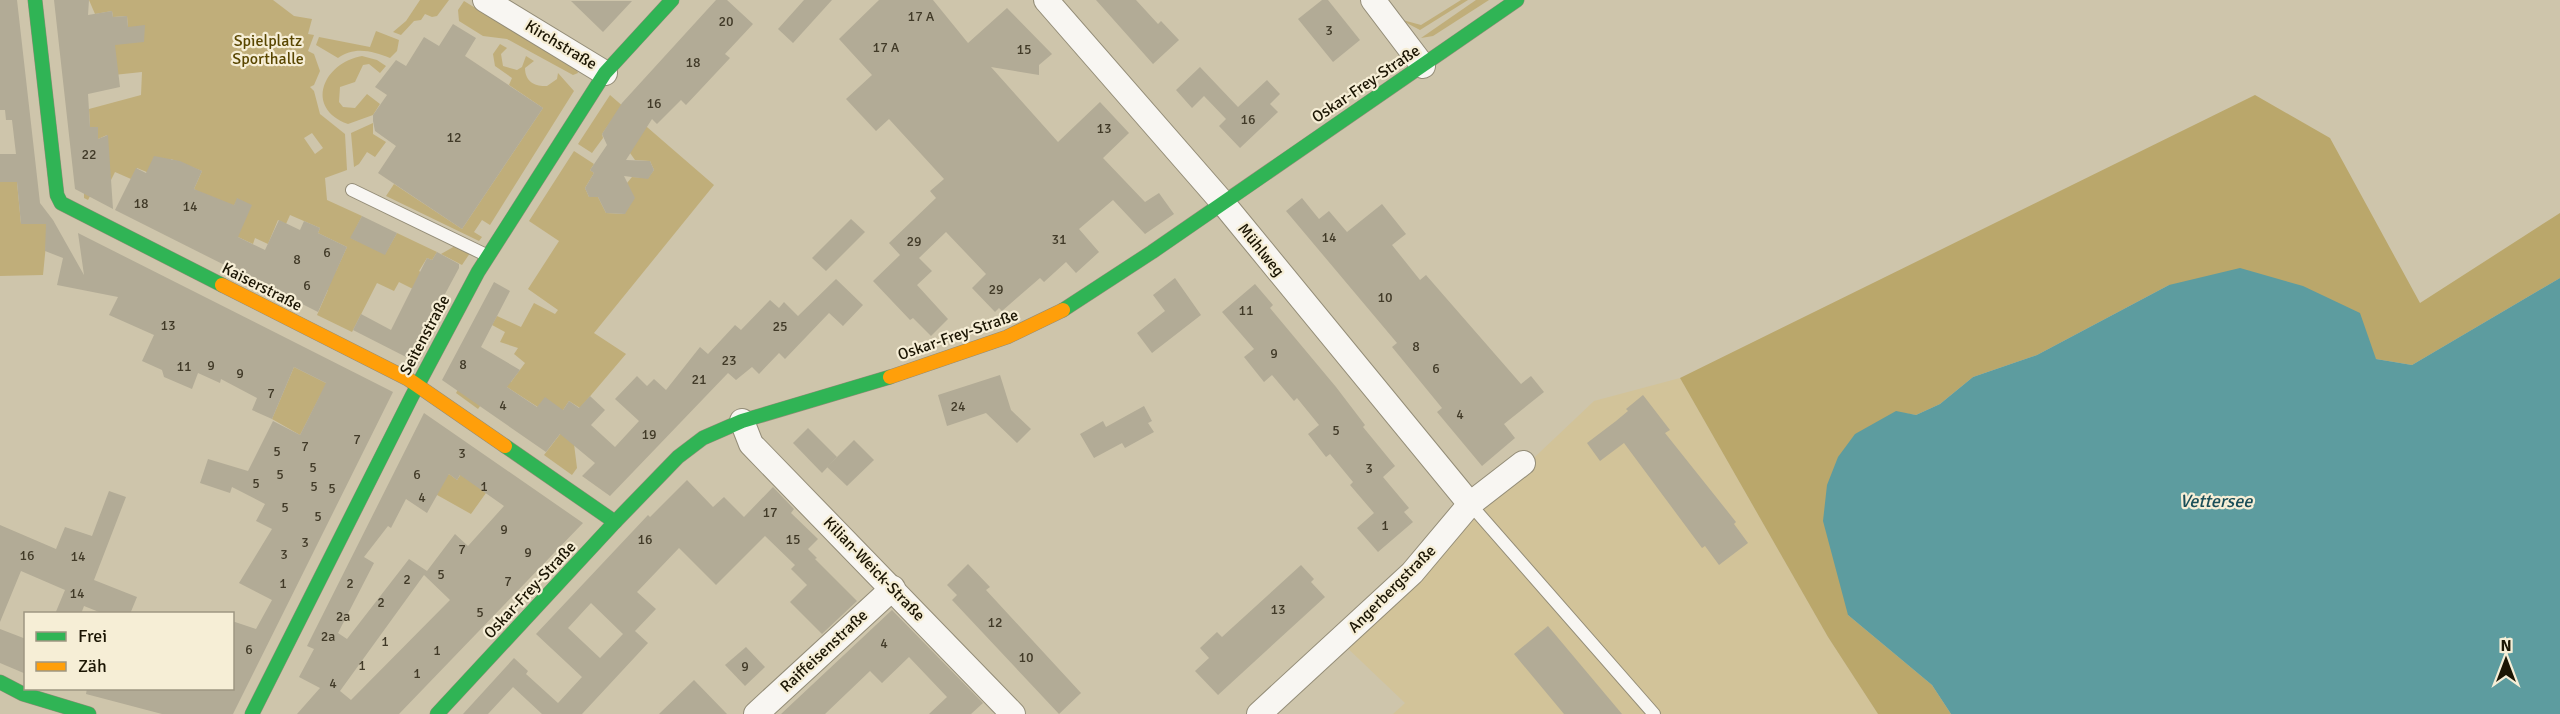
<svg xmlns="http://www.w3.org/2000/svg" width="2560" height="714" font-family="Signika,sans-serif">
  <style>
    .built { fill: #d2c399 }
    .green { fill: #c0ae7a; fill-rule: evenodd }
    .forest { fill: #baa76b }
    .water { fill: #5d9c9f }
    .building { fill: #b2ab96; fill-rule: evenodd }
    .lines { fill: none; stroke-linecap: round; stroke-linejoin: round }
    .lane-casing { stroke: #938c77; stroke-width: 14 }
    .street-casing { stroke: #938c77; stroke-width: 26 }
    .fast-casing { stroke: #938c77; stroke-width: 15 }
    .slow-casing { stroke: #938c77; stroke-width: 15 }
    .lane { stroke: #f8f6f2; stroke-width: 12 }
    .street { stroke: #f8f6f2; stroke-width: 24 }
    .fast { stroke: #30b455; stroke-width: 14 }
    .slow { stroke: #ff9f0a; stroke-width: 14 }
    .labels { text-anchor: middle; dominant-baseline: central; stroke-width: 4.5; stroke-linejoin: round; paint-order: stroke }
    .number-label { font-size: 14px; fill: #413a28 }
    .park-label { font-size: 16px; fill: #594600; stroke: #f6eed6 }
    .street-label { font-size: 16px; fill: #1b1503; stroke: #f6eed6 }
    .water-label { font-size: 18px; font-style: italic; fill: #1a4e58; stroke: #f6eed6 }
  </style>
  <rect width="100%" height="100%" fill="#cec5ab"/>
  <!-- built -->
  <path class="built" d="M1680,378L1828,637L1878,714H1393L1405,703L1340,641L1594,401Z"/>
  <!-- green -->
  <g class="green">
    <path d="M89,0H273L294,16L312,19L308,34L314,35L308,51L314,54L320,71L314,85L310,87L314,91L320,114L345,134L347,170L325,178L327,200L362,216L351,238L385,254L397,233L437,252L432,260L427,258L419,271L425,275L417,291L399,282L394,291L377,283L352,332L317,315L328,290L310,280L336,271L347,247L318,233L320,228L290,215L286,224L278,220L268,244L255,238L253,244L238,237V198L231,211L194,189L202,171L171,159L161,178L137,168L131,179L115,172L107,188L97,183L88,200L84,198V173L107,135L98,139V128L90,127L89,109L141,95L142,72L104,76L82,33L128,27L127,16L113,17L112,11L95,14ZM312,133L323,148L315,154L304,138Z"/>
    <path d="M420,0H449L437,16L432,17L425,14L421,20L414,21L401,35L393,32L406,21Z"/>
    <path d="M1461,0H1468L1420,30L1399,19L1421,25Z"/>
    <path d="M1476,0H1489L1433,36L1421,38Z"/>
    <path d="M464,1L577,70L578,73L573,75L507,39L483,36L459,21L458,10Z"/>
    <path d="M376,31L399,40L397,51L390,58C373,51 354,46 338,58L316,45L319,37L370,47Z"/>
    <path d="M500,44L507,48L501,54L503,66L517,70L522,67L526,56L534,61L525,68C525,82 536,87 547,86L557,79L558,73L574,91L490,225L482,220L474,232L482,237L479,241L386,196L394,184L462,229L543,108L509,85L512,78L495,66L493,54Z"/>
    <path d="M362,56L377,60L386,66L380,73L369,64L363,65L355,82L340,87L339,102L343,107L355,108L367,94L380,104L373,115L348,124C304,108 323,63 362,56Z"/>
    <path d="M610,95L714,185L594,333L626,354L580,408L569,401L563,410L547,413L507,387L492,389L478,409L456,393L468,372L492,371L511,382L525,363L514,354L518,348L500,342L505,332L492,325L497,316L521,327L534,303L555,314L558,310L528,289L559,241L529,221L574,151L594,164L590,170L594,173L585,188L589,197H598L606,213L625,214L627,183L632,177L648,178L654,170L650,161L635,160L630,153V122L611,121L602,134L603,138L592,153L578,144Z"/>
    <path d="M373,123V134L386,142L375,157L367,152L359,164L354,167L351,133Z"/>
    <path d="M0,182H17L21,224H48L43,275L0,276Z"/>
    <path d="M455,246L470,253L462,265L441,254Z"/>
    <path d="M294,367L330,385L320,396L300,435L272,419Z"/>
    <path d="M561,433L574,444L577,468L572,475L544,455Z"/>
    <path d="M449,474L457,480L461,474L486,493L471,514L430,491Z"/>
  </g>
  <!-- forest -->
  <path class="forest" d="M2255,95L2330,138L2420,303L2560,213V278L2412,365L2376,359L2169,285L2037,355L1973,377L1940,404L1916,415L1896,412L1848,615L1932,685L1951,714H1878L1828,637L1680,378Z"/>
  <!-- water -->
  <path class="water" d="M2240,268L2303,286L2360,313L2376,359L2412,365L2560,278V714H1951L1932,685L1848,615L1823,521L1827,485L1838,457L1855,434L1896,411L1916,415L1940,404L1973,377L2037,355L2169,285Z"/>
  <!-- building -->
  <g class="building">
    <path d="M0,0H17L40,203L53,220L84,275L78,233L393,392L233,714H162L86,694L87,688H232V621L256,629L272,600L239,583L272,529L256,521L265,504L232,487L230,493L200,483L208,459L248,471L273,421L300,435L326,383L294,367L272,419L252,410L257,398L221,379L220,383L198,373L192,389L164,377L162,370L142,361L154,335L109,315L118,297L57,285L63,258L45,251L46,224H21L17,182H0V154H16L12,120H6L5,110H0Z"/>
    <path d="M54,0H89L88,15L112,11L113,17L127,16L128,27L145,25L144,42L115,45L120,87L88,94L90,127H98V139L108,135L113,209L75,189Z"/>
    <path d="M716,0H727L753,24L725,54L730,58L686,105L681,100L657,124L652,119L626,160L650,161L654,170L648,179L624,176L635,198L625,214L606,213L598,197H589L585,188L594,173L590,170L607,145L602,134L622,103Z"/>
    <path d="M804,0H832L793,43L778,29Z"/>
    <path d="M879,0H933L968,43L1007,8L1052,54L1039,65V75L991,67L1058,142L1100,102L1129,133L1103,158L1145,202L1159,193L1174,214L1145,234L1113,200L1079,229L1099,252L1076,273L1066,262L1044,282L1040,278L1002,311L999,308L995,312L972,288L986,274L946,232L919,258L932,271L917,285L948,319L931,336L913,318L910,320L873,281L900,255L889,243L936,198L930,191L944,179L889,119L876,131L846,99L872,75L839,39Z"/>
    <path d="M1096,0H1136L1158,24L1161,21L1179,40L1153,64Z"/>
    <path d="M1322,0H1328L1360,40L1333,62L1298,19Z"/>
    <path d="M571,1H632L603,32Z"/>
    <path d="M453,24L476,38L465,56L543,108L462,229L378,173L396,146L375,131L373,121V115L387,95L375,87L396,60L406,66L424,37L439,46Z"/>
    <path d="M1200,67L1238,107L1267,80L1280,94L1270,104L1278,112L1240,148L1219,126L1226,119L1204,96L1192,108L1176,90Z"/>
    <path d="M154,156L180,161L202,171L194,189L234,205L237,198L252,205L238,237L265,250L279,220L300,230L304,221L320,228L318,233L347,247L318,312L115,210L136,168L146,173Z"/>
    <path d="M1302,198L1319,219L1329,211L1347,232L1382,204L1406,234L1392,245L1420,280L1426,275L1521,384L1531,376L1544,392L1504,424L1515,438L1482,466L1437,412L1442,408L1392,347L1397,343L1286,211Z"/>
    <path d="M362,216L397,233L385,255L350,238Z"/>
    <path d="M851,219L865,232L826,271L812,258Z"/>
    <path d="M437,252L459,264V268L410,359L353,330L361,314L391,330L427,258L432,260Z"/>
    <path d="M1175,278L1201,315L1152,353L1137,333L1165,311L1153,295Z"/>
    <path d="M836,279L863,305L843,326L829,313L785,359L779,353L759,374L752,367L736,380L728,373L610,496L582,476L595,463L560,434L546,452L442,380L494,282L510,291L481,347L520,370L507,387L537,407L545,397L563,410L569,401L579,408L590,396L605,410L591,425L615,447L639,421L615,399L637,376L647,386L654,379L666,390L700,347L708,354L735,325L741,330L770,300L779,308L784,302L798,316Z"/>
    <path d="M1255,284L1273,305L1270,308L1336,387L1365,425L1363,427L1395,466L1383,477L1409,508L1404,512L1413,522L1378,552L1357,528L1374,513L1350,485L1353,482L1330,454L1326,457L1308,434L1319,425L1297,398L1294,401L1272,375L1264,382L1244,357L1254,349L1222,312Z"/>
    <path d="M1000,375L1011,410L1031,429L1017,443L986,413L947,426L938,395Z"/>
    <path d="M1643,395L1670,430L1665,433L1736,522L1734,524L1748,543L1719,565L1705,546L1702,548L1624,443L1600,461L1587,443L1616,421L1628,411L1626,409Z"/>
    <path d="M1144,406L1152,421L1148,423L1154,432L1125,448L1122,443L1094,458L1080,434L1103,421L1106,427Z"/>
    <path d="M424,413L583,523L399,714H297L320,688L299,677L314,649L307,646ZM449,474L457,480L460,475L504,506L468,546L455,534L427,571L409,559L347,639L338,633L374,563L364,557L388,526L391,528L406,499L427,513ZM424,575L450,600L351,700L340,691Z"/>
    <path d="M808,428L837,457L822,473L793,443Z"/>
    <path d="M854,440L874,460L847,486L827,467Z"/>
    <path d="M687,480L713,507L724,497L744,517L773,487L794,509L791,513L818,539L808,549L817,558L815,559L857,601L822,634L790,602L807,585L791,569L795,565L765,536L716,585L679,548L637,592L656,609L635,631L648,643L582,714H542L513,687L488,714H463L514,658L528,671L526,674L558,703L582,677L536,634L648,515L650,517ZM591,603L623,634L600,658L568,628Z"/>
    <path d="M109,491L126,497L94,580L137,597L130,614H104L84,606L81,614H55L65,590L21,571L0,622V525L56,549L65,527L92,536Z"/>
    <path d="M968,564L990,587L986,590L1081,693L1059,714L952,600L957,595L947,585Z"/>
    <path d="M1301,565L1314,579L1311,582L1325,597L1218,695L1195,671L1209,658L1200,648L1217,632L1222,637Z"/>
    <path d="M892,610L983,703L971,714H929L947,697L909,657L882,683L870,671L825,714H781Z"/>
    <path d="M1548,626L1622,714H1564L1514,654Z"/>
    <path d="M0,629L26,639V674L0,663Z"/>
    <path d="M746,647L765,667L745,686L725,665Z"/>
    <path d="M694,680L727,714H659Z"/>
  </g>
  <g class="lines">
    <defs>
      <g id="lane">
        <path d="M352,190L486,255"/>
        <path d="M1470,504L1654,714"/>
      </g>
      <g id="street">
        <path d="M485,0L605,73"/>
        <path d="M1046,0L1223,203L1470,504"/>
        <path d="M1373,0L1423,66"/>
        <path d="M742,421L751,444L1013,714"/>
        <path d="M756,714L893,588"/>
        <path d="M1259,714L1412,573L1470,504L1523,463"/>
      </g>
      <g id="fast">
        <path d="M35,0L57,195L61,203L222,285"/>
        <path d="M1063,310L1152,252L1517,0"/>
        <path d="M505,446L615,522"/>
        <path d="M0,682L23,694L89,714"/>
        <path d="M252,714L412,396L478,272L605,73L672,0"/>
        <path d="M437,714L615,522L678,457L703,438L742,421L890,377"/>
      </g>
      <g id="slow">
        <path d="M222,285L408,379L505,446"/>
        <path d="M890,377L1007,337L1063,310"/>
      </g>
    </defs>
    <!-- lane casing -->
    <use href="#lane" class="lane-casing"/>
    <!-- street casing -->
    <use href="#street" class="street-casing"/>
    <!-- fast casing -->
    <use href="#fast" class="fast-casing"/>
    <!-- slow casing -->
    <use href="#slow" class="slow-casing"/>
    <!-- lane -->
    <use href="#lane" class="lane"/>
    <!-- street -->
    <use href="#street" class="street"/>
    <!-- fast -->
    <use href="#fast" class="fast"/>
    <!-- slow -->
    <use href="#slow" class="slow"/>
  </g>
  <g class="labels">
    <!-- number labels -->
    <g class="number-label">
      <text x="921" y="16">17 A</text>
      <text x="726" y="21">20</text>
      <text x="1329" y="30">3</text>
      <text x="886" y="47">17 A</text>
      <text x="1024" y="49">15</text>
      <text x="693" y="62">18</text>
      <text x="654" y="103">16</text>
      <text x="1248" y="119">16</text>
      <text x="1104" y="128">13</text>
      <text x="454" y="137">12</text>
      <text x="89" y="154">22</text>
      <text x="141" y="203">18</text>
      <text x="190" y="206">14</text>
      <text x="1329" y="237">14</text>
      <text x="1059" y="239">31</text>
      <text x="914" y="241">29</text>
      <text x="327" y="252">6</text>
      <text x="297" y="259">8</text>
      <text x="307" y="285">6</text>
      <text x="996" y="289">29</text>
      <text x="1385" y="297">10</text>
      <text x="1246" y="310">11</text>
      <text x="168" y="325">13</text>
      <text x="780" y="326">25</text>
      <text x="1416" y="346">8</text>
      <text x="1274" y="353">9</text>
      <text x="729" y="360">23</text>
      <text x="463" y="364">8</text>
      <text x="211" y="365">9</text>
      <text x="184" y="366">11</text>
      <text x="1436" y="368">6</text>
      <text x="240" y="373">9</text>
      <text x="699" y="379">21</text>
      <text x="271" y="393">7</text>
      <text x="503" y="405">4</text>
      <text x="958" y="406">24</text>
      <text x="1460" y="414">4</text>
      <text x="1336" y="430">5</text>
      <text x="649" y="434">19</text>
      <text x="357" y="439">7</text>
      <text x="305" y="446">7</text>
      <text x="277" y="451">5</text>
      <text x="462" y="453">3</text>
      <text x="313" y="467">5</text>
      <text x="1369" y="468">3</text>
      <text x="280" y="474">5</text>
      <text x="417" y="474">6</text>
      <text x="256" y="483">5</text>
      <text x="314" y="486">5</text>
      <text x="484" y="486">1</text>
      <text x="332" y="488">5</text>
      <text x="422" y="497">4</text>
      <text x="285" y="507">5</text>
      <text x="770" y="512">17</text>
      <text x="318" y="516">5</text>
      <text x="1385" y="525">1</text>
      <text x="504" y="529">9</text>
      <text x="645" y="539">16</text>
      <text x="793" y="539">15</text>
      <text x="305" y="542">3</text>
      <text x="462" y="549">7</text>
      <text x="528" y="552">9</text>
      <text x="284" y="554">3</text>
      <text x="27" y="555">16</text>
      <text x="78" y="556">14</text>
      <text x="441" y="574">5</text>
      <text x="407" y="579">2</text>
      <text x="508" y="581">7</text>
      <text x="283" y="583">1</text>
      <text x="350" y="583">2</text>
      <text x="77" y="593">14</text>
      <text x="381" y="602">2</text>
      <text x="1278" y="609">13</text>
      <text x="480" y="612">5</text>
      <text x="343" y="616">2a</text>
      <text x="995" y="622">12</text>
      <text x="328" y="636">2a</text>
      <text x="385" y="641">1</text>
      <text x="884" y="643">4</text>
      <text x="249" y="649">6</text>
      <text x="437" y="650">1</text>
      <text x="1026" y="657">10</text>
      <text x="362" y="665">1</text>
      <text x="745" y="666">9</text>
      <text x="417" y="673">1</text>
      <text x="333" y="683">4</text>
    </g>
    <!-- park labels -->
    <g class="park-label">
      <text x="268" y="41">Spielplatz<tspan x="268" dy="18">Sporthalle</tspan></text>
    </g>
    <!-- street labels -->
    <g class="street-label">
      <text transform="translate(561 45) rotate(31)">Kirchstraße</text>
      <text transform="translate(1366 84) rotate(-34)">Oskar-Frey-Straße</text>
      <text transform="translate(1261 250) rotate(51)">Mühlweg</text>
      <text transform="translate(262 287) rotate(27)">Kaiserstraße</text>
      <text transform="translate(425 335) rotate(-62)">Seitenstraße</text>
      <text transform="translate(958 335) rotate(-19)">Oskar-Frey-Straße</text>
      <text transform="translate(874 569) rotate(46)">Kilian-Weick-Straße</text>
      <text transform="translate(1392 589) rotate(-45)">Angerbergstraße</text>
      <text transform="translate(530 590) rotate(-47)">Oskar-Frey-Straße</text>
      <text transform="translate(824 651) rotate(-43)">Raiffeisenstraße</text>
    </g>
    <!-- water labels -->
    <g class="water-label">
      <text x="2216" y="501">Vettersee</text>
    </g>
  </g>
  <!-- legend -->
  <rect x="24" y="612" width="210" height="78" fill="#f6eed6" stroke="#9e9782" stroke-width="1.5"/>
  <rect x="36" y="632" width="30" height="9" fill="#30b455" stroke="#9e9782" stroke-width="1.5"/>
  <text x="78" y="642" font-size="18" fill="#1b1503">Frei</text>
  <rect x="36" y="662" width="30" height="9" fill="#ff9f0a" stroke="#9e9782" stroke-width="1.5"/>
  <text x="78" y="672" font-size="18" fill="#1b1503">Zäh</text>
  <!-- north arrow -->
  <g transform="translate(2506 660)" stroke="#f6eed6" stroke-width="4.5" paint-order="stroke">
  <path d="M0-4.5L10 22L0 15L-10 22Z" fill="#1b1503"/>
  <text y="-9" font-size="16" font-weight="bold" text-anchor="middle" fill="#1b1503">N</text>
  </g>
</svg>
